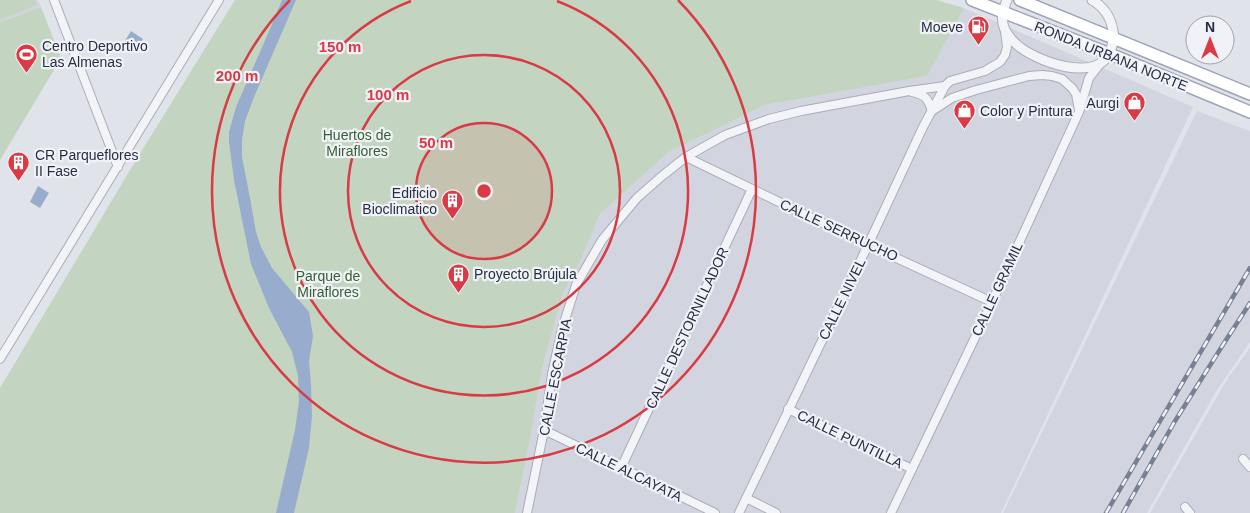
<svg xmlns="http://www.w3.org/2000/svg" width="1250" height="513" font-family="Helvetica,sans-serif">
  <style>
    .built { fill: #d2d5df }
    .green { fill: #c3d5c0 }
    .water { fill: #98accd }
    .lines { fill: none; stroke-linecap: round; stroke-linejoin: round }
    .minor-casing { stroke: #a8adb8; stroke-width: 10 }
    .tertiary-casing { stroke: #a8adb8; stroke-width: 11 }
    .primary-casing { stroke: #9ea5b7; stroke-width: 14 }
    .minor { stroke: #f3f4f8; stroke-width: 8 }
    .tertiary { stroke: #f3f4f8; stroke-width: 9 }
    .primary { stroke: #fff; stroke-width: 11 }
    .rail-casing { stroke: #788095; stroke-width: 4.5 }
    .rail { stroke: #f0f2f7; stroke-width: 2.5; stroke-dasharray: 8; stroke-linecap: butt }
    .ring { fill: none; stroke: #d93a43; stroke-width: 2.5 }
    .labels { text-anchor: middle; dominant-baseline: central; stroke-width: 4.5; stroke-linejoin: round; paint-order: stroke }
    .poi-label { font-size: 14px; fill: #272e43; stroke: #f0f2f7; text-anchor: start }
    .street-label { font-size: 14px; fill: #272e43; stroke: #f0f2f7 }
    .park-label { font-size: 14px; fill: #376033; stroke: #f0f2f7 }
    .centre { fill: #d93a43; stroke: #f0f2f7; stroke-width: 2.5 }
    .ring-label { font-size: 15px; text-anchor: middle; font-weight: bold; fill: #d93a43; stroke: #f0f2f7; stroke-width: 4.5; stroke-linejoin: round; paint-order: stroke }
  </style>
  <rect width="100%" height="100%" fill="#e0e3ea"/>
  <!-- built -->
  <g class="built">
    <path d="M0,0H38L41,7L0,22Z"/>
    <path d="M964,8L1193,107L1001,513H515L531,434L542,368L564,291L580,262L600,214L669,152L765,105L926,76Z"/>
    <path d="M1197,111L1250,131V342L1217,390L1147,513H1003Z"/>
    <path d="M1250,348V513H1150L1228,378Z"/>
  </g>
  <!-- green -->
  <g class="green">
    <path d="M0,0H35L37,5L0,20Z"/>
    <path d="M235,0H936L964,8L927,76L765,105L669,152L600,214L580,262L564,291L542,368L531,434L515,513H0V388L136,160Z"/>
    <path d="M41,7L61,58L0,160V22Z"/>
  </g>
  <!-- water -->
  <g class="water">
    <path d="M282,0H296L254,97L245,121L242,140V157L250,198L256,232L261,247L272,268L309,312L313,336L309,361L311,385L312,416L309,448L294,513H276L295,430L299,401L298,376L292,352L269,308L251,264L234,180L229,142V132L236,107L273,22Z"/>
    <path d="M131,31L143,39L135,52L123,44Z"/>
    <path d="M38,186L49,193L40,208L30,202Z"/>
  </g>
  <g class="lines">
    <defs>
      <g id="minor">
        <path d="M54,0L118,167"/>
        <path d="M912,92C925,95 928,98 932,111L952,98L976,90L1029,76L1042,75L1052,76L1062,79L1072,88L1076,94L1079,110"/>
        <path d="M686,157L868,245L992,302"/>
        <path d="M0,359L219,0"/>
        <path d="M788,409L912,469"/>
        <path d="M544,430L715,513"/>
        <path d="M1243,459L1250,467"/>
        <path d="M621,468L752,189"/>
        <path d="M746,498L776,513"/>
        <path d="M1185,507L1190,513"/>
        <path d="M527,513L544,430L552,374L562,329L576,285L602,240L637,198L662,176L686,157L725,135L769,119L801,111L909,91L945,86L950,81L985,71L1000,62L1005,55L1007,47L1005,31"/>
        <path d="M739,513L868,245L923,127L945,86"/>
        <path d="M891,513L992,302L1079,112L1089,78L1100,64"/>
      </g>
      <path id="tertiary" d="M1007,0C1003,10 1000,19 1005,30C1007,33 1011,40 1014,42C1032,61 1100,86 1111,49C1113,42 1115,38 1113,31C1111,17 1104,7 1092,0"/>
      <g id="primary">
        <path d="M972,0L1110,54L1250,112"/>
        <path d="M1020,0L1250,94"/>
      </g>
    </defs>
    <!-- minor casing -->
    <use href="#minor" class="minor-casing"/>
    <!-- tertiary casing -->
    <use href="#tertiary" class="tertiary-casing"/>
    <!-- primary casing -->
    <use href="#primary" class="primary-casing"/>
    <!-- minor -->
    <use href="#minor" class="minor"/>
    <!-- tertiary -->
    <use href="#tertiary" class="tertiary"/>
    <!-- primary -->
    <use href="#primary" class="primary"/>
    <defs>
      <g id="rail">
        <path d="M1106,513L1250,268"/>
        <path d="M1123,513L1175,421L1226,340L1250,303"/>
      </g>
    </defs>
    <!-- rail casing -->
    <use href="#rail" class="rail-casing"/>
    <!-- rail -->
    <use href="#rail" class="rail"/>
  </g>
  <!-- distance rings -->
  <circle cx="484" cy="191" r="68" fill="#d93a43" fill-opacity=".12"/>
  <g class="ring">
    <circle cx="484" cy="191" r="68"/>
    <circle cx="484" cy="191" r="136"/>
    <path d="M557 1A204 204 0 1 1 411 1"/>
    <path d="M678 0A272 272 0 1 1 290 0"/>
  </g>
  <!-- icons -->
  <defs>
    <symbol id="fuel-pin" viewBox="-11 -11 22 30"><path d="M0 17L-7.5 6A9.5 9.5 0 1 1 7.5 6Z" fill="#d93a43" stroke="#f0f2f7"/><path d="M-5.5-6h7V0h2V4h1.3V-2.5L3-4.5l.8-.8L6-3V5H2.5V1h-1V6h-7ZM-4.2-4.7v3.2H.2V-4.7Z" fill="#fff"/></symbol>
    <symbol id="stadium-pin" viewBox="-11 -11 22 30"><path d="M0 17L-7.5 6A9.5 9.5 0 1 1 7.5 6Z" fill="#d93a43" stroke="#f0f2f7"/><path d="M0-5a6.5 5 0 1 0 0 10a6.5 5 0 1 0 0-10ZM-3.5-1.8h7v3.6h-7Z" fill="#fff"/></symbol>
    <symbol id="shop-pin" viewBox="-11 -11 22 30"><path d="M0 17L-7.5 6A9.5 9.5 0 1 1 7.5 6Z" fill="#d93a43" stroke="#f0f2f7"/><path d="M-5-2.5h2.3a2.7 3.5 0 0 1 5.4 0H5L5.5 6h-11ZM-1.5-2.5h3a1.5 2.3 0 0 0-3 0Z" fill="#fff"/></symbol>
    <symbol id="building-pin" viewBox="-11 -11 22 30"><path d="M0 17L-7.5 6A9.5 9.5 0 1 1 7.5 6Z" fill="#d93a43" stroke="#f0f2f7"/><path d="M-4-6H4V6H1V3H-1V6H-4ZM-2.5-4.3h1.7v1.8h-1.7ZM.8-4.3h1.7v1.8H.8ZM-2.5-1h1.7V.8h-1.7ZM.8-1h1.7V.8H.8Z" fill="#fff"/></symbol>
  </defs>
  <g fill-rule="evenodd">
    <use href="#fuel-pin" x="966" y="14" width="25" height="34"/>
    <use href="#stadium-pin" x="14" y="42" width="25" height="34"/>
    <use href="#shop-pin" x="1122" y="90" width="25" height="34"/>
    <use href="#shop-pin" x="952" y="98" width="25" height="34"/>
    <use href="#building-pin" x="6" y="150" width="25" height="34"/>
    <use href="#building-pin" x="440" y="188" width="25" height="34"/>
    <use href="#building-pin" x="446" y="262" width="25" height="34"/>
  </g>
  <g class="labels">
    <!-- poi labels -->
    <g class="poi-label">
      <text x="963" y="27" text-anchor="end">Moeve</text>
      <text x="42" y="46">Centro Deportivo<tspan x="42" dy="16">Las Almenas</tspan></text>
      <text x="1119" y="103" text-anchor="end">Aurgi</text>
      <text x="980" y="111">Color y Pintura</text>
      <text x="35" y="155">CR Parqueflores<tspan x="35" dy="16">II Fase</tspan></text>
      <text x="437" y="193" text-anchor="end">Edificio<tspan x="437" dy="16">Bioclimatico</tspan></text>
      <text x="474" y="274">Proyecto Brújula</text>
    </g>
    <!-- street labels -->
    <g class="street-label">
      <text transform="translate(1111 56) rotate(22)">RONDA URBANA NORTE</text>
      <text transform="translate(839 230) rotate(25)">CALLE SERRUCHO</text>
      <text transform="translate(997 289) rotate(-65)">CALLE GRAMIL</text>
      <text transform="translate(842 299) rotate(-64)">CALLE NIVEL</text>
      <text transform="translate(687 328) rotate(-65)">CALLE DESTORNILLADOR</text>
      <text transform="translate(555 377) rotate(-79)">CALLE ESCARPIA</text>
      <text transform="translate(850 439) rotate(26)">CALLE PUNTILLA</text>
      <text transform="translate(629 472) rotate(26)">CALLE ALCAYATA</text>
    </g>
    <!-- park labels -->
    <g class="park-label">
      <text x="357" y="135">Huertos de<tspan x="357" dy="16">Miraflores</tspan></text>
      <text x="328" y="276">Parque de<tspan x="328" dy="16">Miraflores</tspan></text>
    </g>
  </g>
  <circle cx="484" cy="191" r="8" class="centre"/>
  <g class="ring-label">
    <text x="340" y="52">150 m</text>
    <text x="237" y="81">200 m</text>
    <text x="388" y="100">100 m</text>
    <text x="436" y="148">50 m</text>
  </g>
  <!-- north arrow -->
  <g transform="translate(1210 40)"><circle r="24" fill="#f0f2f7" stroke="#a0a4af"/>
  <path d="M0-4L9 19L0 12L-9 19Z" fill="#d93a43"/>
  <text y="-8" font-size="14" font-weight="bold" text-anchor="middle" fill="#272e43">N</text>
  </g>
</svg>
